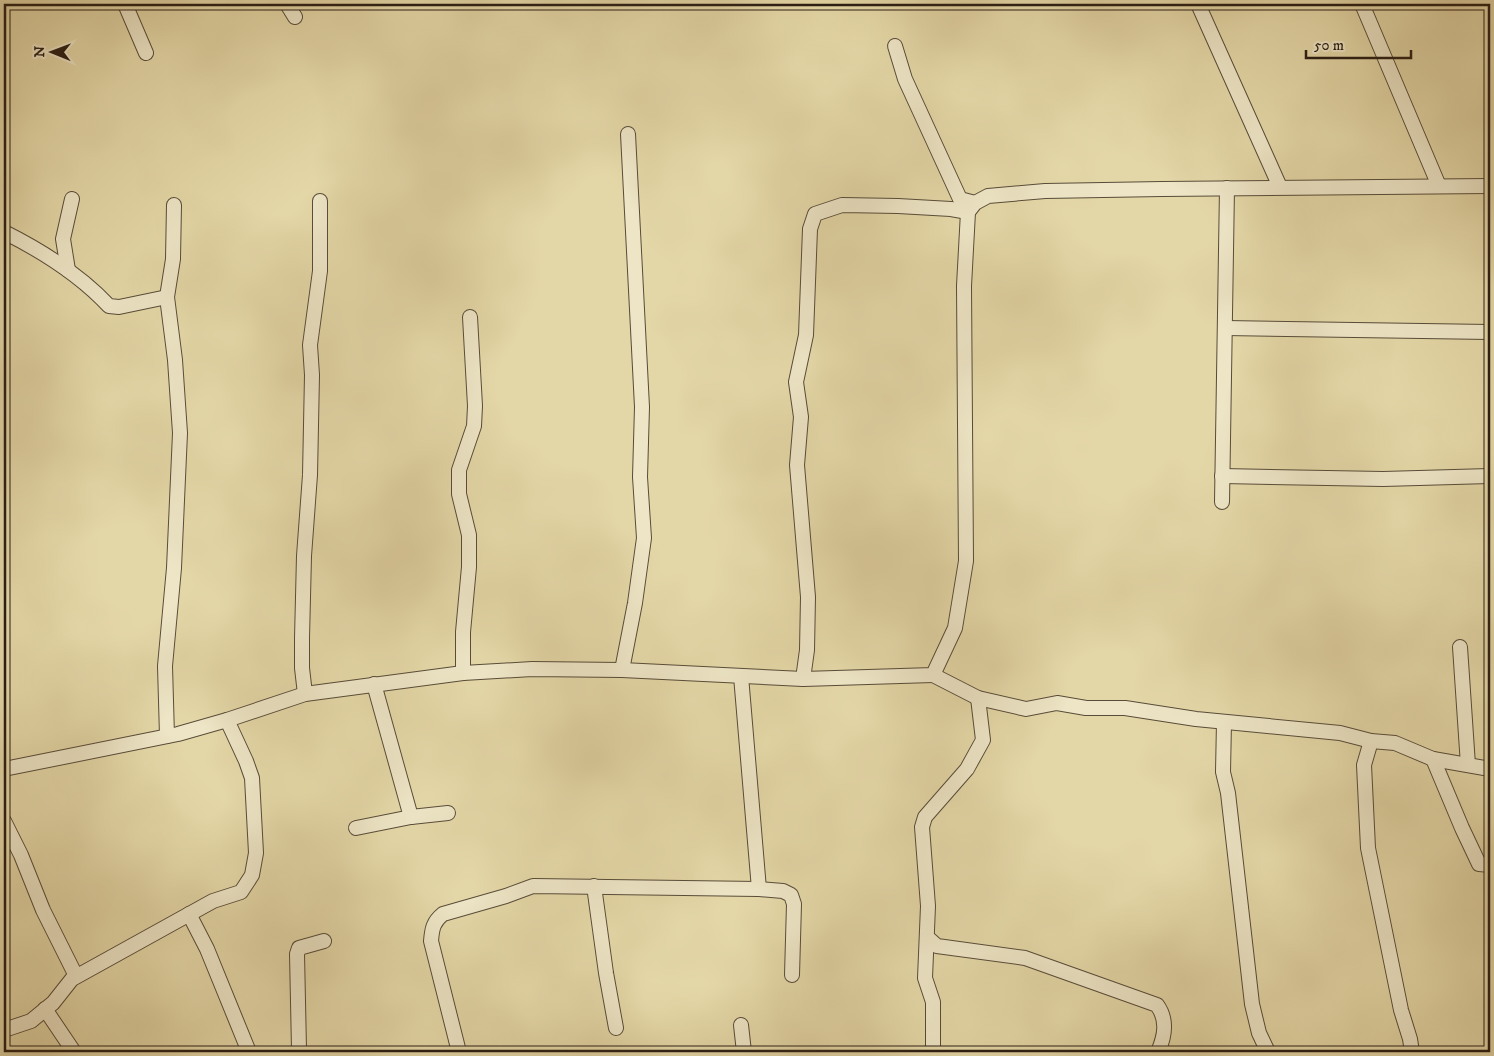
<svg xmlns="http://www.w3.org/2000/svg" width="1494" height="1056" font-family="'IM FELL DW Pica',serif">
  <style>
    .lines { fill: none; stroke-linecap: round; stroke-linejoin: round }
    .minor-casing { stroke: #584c39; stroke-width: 16 }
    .minor { stroke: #ede5c6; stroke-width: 14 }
  </style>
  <rect width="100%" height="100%" fill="#e4d7a7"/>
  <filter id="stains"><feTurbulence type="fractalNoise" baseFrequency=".004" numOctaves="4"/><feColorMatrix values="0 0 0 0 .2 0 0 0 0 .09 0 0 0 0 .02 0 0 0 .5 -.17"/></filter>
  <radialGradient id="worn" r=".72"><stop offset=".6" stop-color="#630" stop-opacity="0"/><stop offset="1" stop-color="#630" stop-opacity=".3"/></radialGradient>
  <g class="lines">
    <defs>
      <g id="minor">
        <path d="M125,4L146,53"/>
        <path d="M287,4L295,17"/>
        <path d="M1198,4L1280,187"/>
        <path d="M1362,4L1439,186"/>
        <path d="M895,46L905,79L960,199L975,203"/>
        <path d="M4,232C42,251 80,275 109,306L119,307L167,297"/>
        <path d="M68,270L63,239L72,199"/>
        <path d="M1225,328L1490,332"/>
        <path d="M1222,476L1383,479L1490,476"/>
        <path d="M1222,502L1227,188"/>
        <path d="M1460,647L1468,765"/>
        <path d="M622,670L635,603L644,538L640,477L642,407L628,134"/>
        <path d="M463,673V632L469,567V535L459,494V470L474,426L475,406L470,317"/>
        <path d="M933,675L978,698L1026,709L1057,703L1086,708H1125L1196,719L1340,733L1371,741L1395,743L1433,759L1490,769"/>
        <path d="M741,676L759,889"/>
        <path d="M803,679L807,650L808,597L797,465L801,417L796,382L806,335L810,229L815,214L842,205L898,206L951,209L968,212"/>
        <path d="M374,684L411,817"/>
        <path d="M305,694L302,668V638L304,556L310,475L312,375L310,345L320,271V201"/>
        <path d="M1224,722L1223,772L1228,793L1252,1004L1259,1033L1268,1052"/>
        <path d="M167,736L165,666L174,568L180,433L175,360L167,297L173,259L174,205"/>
        <path d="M1371,741L1364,765L1368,848L1401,1010L1410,1039L1412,1052"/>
        <path d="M1433,759L1462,828L1479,864L1490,865"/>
        <path d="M4,769L178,734L227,720L305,694L463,673L532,669L622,670L803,679L933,675L955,628L966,561L964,286L968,212L975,203L988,196L1045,191L1162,189L1490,186"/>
        <path d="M4,821L21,855L43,910L76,976"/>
        <path d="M356,828L411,817L448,813"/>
        <path d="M594,886L606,973L616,1028"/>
        <path d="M189,914L207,949L249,1052"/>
        <path d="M928,938L937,946L1025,958L1157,1005C1168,1020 1165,1036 1158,1052"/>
        <path d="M45,1009L74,1052"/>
        <path d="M741,1025L744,1052"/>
        <path d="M4,1030L31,1021L53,1003L72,979L213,901L241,892L252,875L256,853L252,778L246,761L227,720"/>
        <path d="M296,1052L299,1049L297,954L299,948L324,941"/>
        <path d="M459,1052L431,941C432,929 433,922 443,914L506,896L533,886L759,889L783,891L791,895L794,904L792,975"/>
        <path d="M931,1052L933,1047V1002L925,978L928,906L922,827L925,817L967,769L983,740L978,698"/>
      </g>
    </defs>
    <!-- minor casing -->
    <use href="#minor" class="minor-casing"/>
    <!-- minor -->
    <use href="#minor" class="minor"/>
  </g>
  <!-- margin -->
  <rect width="1494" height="1056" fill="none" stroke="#e4d7a7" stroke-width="20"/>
  <rect x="5" y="5" width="1484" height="1046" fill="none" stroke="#2a1e14" stroke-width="2.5"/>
  <rect x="10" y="10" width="1474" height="1036" fill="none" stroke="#2a1e14"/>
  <!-- north arrow -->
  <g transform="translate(52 52) rotate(271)" stroke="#ede5c6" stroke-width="4" paint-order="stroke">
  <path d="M0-4L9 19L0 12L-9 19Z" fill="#2a1e14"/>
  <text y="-8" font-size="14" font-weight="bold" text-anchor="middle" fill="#2a1e14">N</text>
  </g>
  <!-- scale -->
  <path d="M1306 50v8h105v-8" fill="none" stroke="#2a1e14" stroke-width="2.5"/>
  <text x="1314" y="50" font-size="15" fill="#2a1e14" stroke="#ede5c6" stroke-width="4" paint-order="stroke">50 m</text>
  <rect width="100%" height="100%" filter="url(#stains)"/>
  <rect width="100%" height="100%" fill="url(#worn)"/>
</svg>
